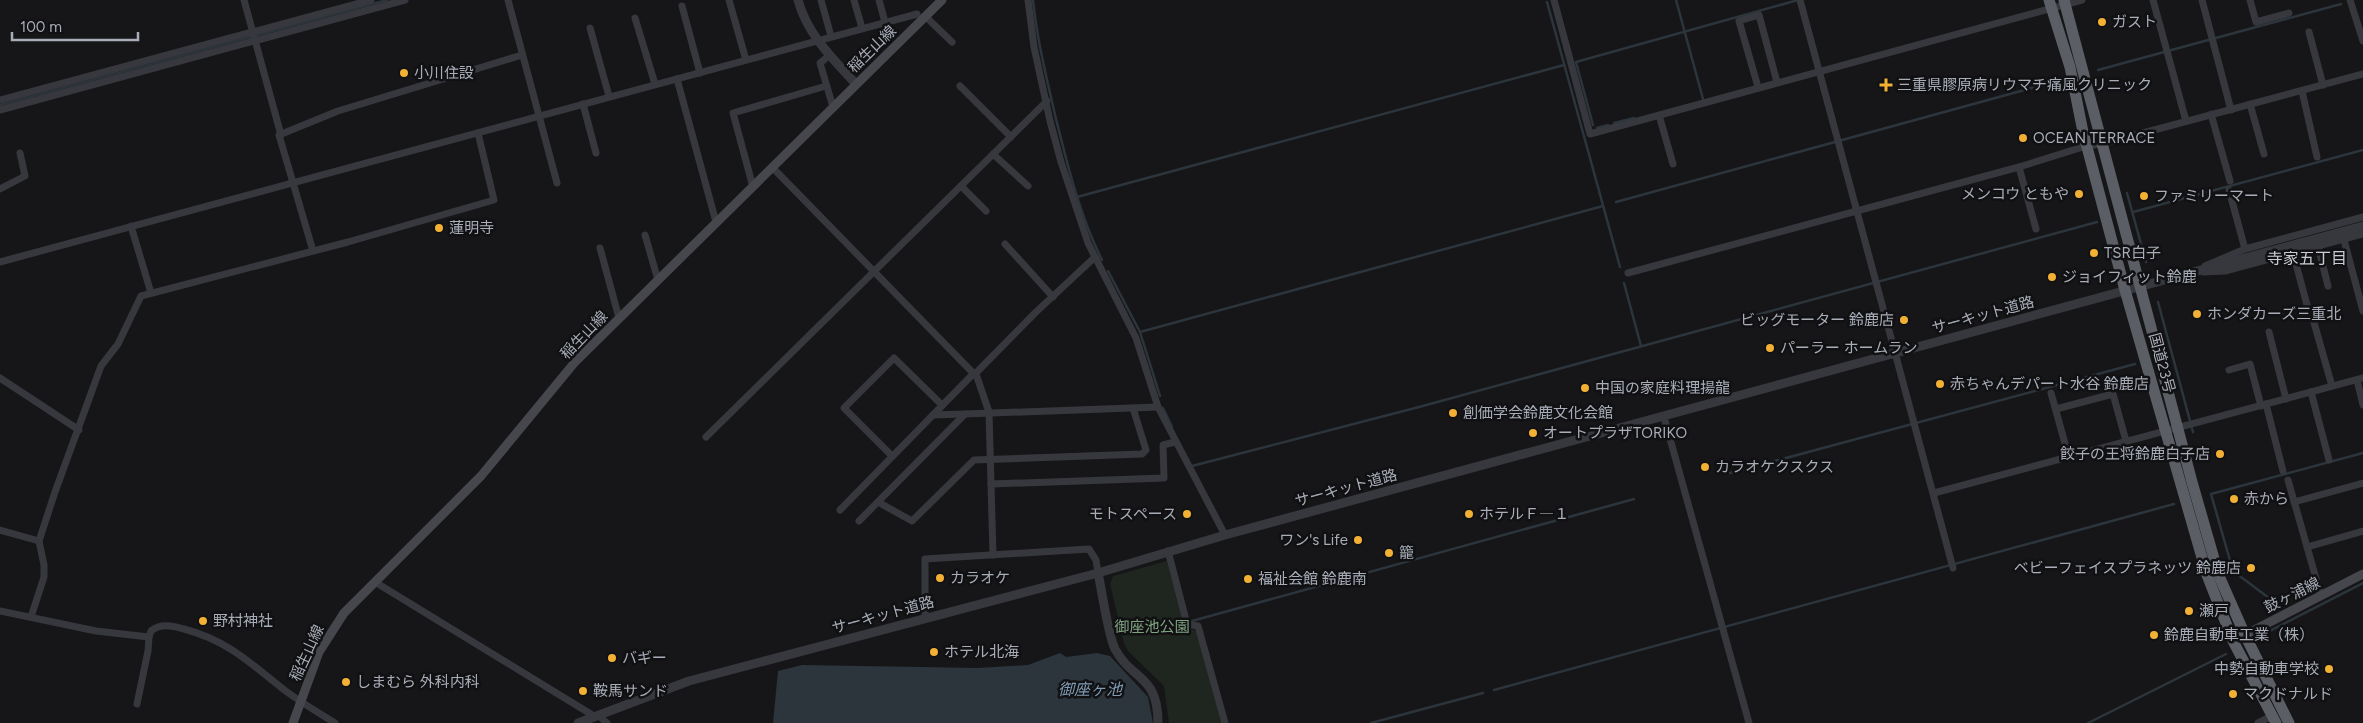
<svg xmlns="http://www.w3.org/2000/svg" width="2363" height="723" font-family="Figtree,'Noto Sans JP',sans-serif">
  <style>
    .green { fill: #1e261f }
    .water { fill: #2c353c }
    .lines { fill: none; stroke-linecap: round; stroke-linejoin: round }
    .stream { stroke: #2c353c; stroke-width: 2.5 }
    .minor { stroke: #37383d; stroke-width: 7 }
    .tertiary { stroke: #37383d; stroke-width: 9 }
    .secondary { stroke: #45474d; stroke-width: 9 }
    .trunk { stroke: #5b5e65; stroke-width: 11 }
    .poi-dot { fill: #f2b134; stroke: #111113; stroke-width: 2 }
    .labels { text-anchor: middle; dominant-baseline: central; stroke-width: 5; stroke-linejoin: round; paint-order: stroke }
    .poi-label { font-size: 15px; fill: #a8adb8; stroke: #111113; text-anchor: start }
    .street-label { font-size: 15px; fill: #a8adb8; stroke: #111113 }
    .park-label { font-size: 15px; fill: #7fa381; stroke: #111113 }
    .neighbourhood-label { font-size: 16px; fill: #c9ccd4; stroke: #111113 }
    .water-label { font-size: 16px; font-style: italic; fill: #7f9bb3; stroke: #111113 }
  </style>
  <rect width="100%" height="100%" fill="#161618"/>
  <!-- green -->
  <path class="green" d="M1167,561L1185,626L1196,631L1223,723H1169L1164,686L1128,651L1124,643L1110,584L1113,576Z"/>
  <!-- water -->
  <path class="water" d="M1060,653L1066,657L1097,653L1110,656L1148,697L1153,723H773L778,671L802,665L978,668L1028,665Z"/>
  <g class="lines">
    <!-- stream -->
    <g class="stream">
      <path d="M1033,0C1037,40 1047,80 1056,119C1068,167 1080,216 1102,260"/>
      <path d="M1676,0L1703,99"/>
      <path d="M1547,2L1620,267"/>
      <path d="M2098,70L2341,4"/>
      <path d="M0,105L387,0"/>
      <path d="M1614,123L1634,118"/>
      <path d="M1593,125L1576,62L1798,0"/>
      <path d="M1597,128L1608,125"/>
      <path d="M2127,193L2146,262"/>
      <path d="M1077,197L1564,65"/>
      <path d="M1616,202L2061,80"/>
      <path d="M2133,212L2363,150"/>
      <path d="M1108,271L1140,332L1160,396"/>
      <path d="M1624,283L1641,346"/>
      <path d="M2158,302L2193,432"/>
      <path d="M1140,332L1603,206"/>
      <path d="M1163,408L1172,427"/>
      <path d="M1192,466L1419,407L2097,222"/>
      <path d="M1730,473L2135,364"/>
      <path d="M2281,607L2233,571L2211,494L2363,453"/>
      <path d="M1192,621L1634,499"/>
      <path d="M2256,638L2363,583"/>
      <path d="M1494,690L2174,504"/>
      <path d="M1371,723L1483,693"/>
      <path d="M2088,723L2226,654"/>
    </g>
    <!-- minor -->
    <g class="minor">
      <path d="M244,0L281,135"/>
      <path d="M508,0L557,183"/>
      <path d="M729,0L746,60"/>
      <path d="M821,0L831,36"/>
      <path d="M854,0L862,28"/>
      <path d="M879,0L885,22"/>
      <path d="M1028,0L1034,47L1050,121L1061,162L1088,243L1136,338L1158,407L1225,535"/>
      <path d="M1554,0L1590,134L2082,0"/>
      <path d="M1800,0L1953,568"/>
      <path d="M2153,0L2186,121"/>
      <path d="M2202,0L2231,110"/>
      <path d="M2250,0L2256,22L2289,13"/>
      <path d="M2350,0L2363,41"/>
      <path d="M682,6L700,73"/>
      <path d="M925,16L952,42"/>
      <path d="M635,18L655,84"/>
      <path d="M590,28L609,96"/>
      <path d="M2309,32L2323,85"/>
      <path d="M830,55L820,63L833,107"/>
      <path d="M677,79L716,222"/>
      <path d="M960,86L1011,137"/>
      <path d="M1758,87L1739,21L1759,15L1777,82"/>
      <path d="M2302,91L2317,157"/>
      <path d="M0,100L371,0"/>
      <path d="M583,104L596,153"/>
      <path d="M2250,104L2264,154"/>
      <path d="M0,110L405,0"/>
      <path d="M2211,114L2230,181"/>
      <path d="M1659,115L1673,164"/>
      <path d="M993,154L1028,186"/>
      <path d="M772,167L977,377L989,412L993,555"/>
      <path d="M2019,167L2036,229"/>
      <path d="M961,186L986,211"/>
      <path d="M753,187L733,113L826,86"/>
      <path d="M0,189L25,176L20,153"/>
      <path d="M2229,190L2245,249"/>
      <path d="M131,226L151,293"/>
      <path d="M645,235L658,280"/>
      <path d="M2344,240L2363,311"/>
      <path d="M1005,244L1053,297"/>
      <path d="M2318,246L2328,286"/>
      <path d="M600,248L619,318"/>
      <path d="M313,251L279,135L338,111L522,55"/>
      <path d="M2293,253L2307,305"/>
      <path d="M0,262L917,14"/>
      <path d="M2205,266L2245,249L2363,217"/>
      <path d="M2204,272L2225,271L2363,234"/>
      <path d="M1628,273L2019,167L2086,146L2102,144L2363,74"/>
      <path d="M2313,319L2332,386"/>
      <path d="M2269,332L2286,399"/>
      <path d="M2229,370L2250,364L2261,406"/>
      <path d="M975,374L1036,312L1095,257"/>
      <path d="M0,378L79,430"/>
      <path d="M2357,380L2363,405"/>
      <path d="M2311,392L2329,460"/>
      <path d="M2051,393L2069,458"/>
      <path d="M2266,404L2283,471"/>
      <path d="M2056,409L2113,394L2126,441"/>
      <path d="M933,415L965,414"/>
      <path d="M1664,417L1749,723"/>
      <path d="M706,437L1047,101"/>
      <path d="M892,456L844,408L894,358L942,405"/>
      <path d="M2288,480L2321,596"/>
      <path d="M991,484L1164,478L1163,445L1175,442"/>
      <path d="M1934,493L2363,378"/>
      <path d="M878,502L912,521L974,460L1142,454L1146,450L1133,408"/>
      <path d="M2294,502L2363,483"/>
      <path d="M840,510L974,373"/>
      <path d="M859,521L965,414L1158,407"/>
      <path d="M0,530L39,541"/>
      <path d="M2307,547L2363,531"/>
      <path d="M1168,551L1187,624L1198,626L1225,723"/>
      <path d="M375,582L594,716"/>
      <path d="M0,611L96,631L149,637L151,631C161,623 172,626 184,629C229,641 251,664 287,692C302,703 319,713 335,723"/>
      <path d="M31,617L44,577V565L39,541L55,492L101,366L118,344L141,296L348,242L494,200L478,133"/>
      <path d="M925,618V559L1089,549L1096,560L1098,573"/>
      <path d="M137,704L148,651L149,637"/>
      <path d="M598,715L607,723"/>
      <path d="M2258,723L2272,716"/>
    </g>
    <!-- tertiary -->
    <g class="tertiary">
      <path d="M798,0C807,34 833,59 856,84"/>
      <path d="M1098,573C1102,591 1108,635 1115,649C1132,681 1158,674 1158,723"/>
      <path d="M578,723L689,681L1098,573L1225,535L2363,226"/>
    </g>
    <!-- secondary -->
    <g class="secondary">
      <path d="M2233,641L2363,574"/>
      <path d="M293,723L319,652L344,613L481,476L575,362L942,0"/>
    </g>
    <!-- trunk -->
    <g class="trunk">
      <path d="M2049,0L2070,67L2083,132L2125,290L2207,575L2233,641L2276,723"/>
      <path d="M2064,0L2192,482L2219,576L2245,635L2289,723"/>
    </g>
  </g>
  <!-- markers -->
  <g class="poi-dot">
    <circle cx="2102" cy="22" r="5"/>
    <circle cx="404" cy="73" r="5"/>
    <path d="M1883.5 77.5h5v5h5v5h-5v5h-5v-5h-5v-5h5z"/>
    <circle cx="2023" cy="138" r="5"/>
    <circle cx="2079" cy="194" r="5"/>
    <circle cx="2144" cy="196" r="5"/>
    <circle cx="439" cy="228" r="5"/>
    <circle cx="2094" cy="253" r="5"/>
    <circle cx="2052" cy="277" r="5"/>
    <circle cx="2197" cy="314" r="5"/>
    <circle cx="1904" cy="320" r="5"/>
    <circle cx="1770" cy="348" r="5"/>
    <circle cx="1940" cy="384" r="5"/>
    <circle cx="1585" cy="388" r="5"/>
    <circle cx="1453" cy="413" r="5"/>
    <circle cx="1533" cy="433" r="5"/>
    <circle cx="2220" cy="454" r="5"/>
    <circle cx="1705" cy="467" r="5"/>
    <circle cx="2234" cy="499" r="5"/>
    <circle cx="1187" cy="514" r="5"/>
    <circle cx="1469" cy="514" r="5"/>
    <circle cx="1358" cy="540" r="5"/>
    <circle cx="1389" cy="553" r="5"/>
    <circle cx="2251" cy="568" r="5"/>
    <circle cx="940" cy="578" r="5"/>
    <circle cx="1248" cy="579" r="5"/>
    <circle cx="2189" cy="611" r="5"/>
    <circle cx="203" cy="621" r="5"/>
    <circle cx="2154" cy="635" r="5"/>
    <circle cx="934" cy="652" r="5"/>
    <circle cx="612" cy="658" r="5"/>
    <circle cx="2329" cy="669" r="5"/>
    <circle cx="346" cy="682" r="5"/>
    <circle cx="583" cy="691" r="5"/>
    <circle cx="2233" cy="694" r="5"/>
  </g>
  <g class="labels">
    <!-- poi labels -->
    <g class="poi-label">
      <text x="2112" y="22">ガスト</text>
      <text x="414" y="73">小川住設</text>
      <text x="1897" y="85">三重県膠原病リウマチ痛風クリニック</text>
      <text x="2033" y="138">OCEAN TERRACE</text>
      <text x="2069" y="194" text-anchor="end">メンコウ ともや</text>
      <text x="2154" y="196">ファミリーマート</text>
      <text x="449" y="228">蓮明寺</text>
      <text x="2104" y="253">TSR白子</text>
      <text x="2062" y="277">ジョイフィット鈴鹿</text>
      <text x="2207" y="314">ホンダカーズ三重北</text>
      <text x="1894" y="320" text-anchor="end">ビッグモーター 鈴鹿店</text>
      <text x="1780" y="348">パーラー ホームラン</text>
      <text x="1950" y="384">赤ちゃんデパート水谷 鈴鹿店</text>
      <text x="1595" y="388">中国の家庭料理揚龍</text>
      <text x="1463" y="413">創価学会鈴鹿文化会館</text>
      <text x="1543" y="433">オートプラザTORIKO</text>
      <text x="2210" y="454" text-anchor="end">餃子の王将鈴鹿白子店</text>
      <text x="1715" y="467">カラオケクスクス</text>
      <text x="2244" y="499">赤から</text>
      <text x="1177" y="514" text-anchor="end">モトスペース</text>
      <text x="1479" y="514">ホテルＦ―１</text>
      <text x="1348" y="540" text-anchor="end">ワン's Life</text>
      <text x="1399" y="553">籠</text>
      <text x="2241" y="568" text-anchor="end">ベビーフェイスプラネッツ 鈴鹿店</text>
      <text x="950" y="578">カラオケ</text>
      <text x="1258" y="579">福祉会館 鈴鹿南</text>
      <text x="2199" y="611">瀬戸</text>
      <text x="213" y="621">野村神社</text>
      <text x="2164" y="635">鈴鹿自動車工業（株）</text>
      <text x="944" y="652">ホテル北海</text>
      <text x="622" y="658">バギー</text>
      <text x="2319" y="669" text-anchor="end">中勢自動車学校</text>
      <text x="356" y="682">しまむら 外科内科</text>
      <text x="593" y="691">鞍馬サンド</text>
      <text x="2243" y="694">マクドナルド</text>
    </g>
    <!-- street labels -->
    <g class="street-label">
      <text transform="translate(872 49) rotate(-44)">稲生山線</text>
      <text transform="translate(1983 315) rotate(-15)">サーキット道路</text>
      <text transform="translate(584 335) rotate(-46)">稲生山線</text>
      <text transform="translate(2162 363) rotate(75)">国道23号</text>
      <text transform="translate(1346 488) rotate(-15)">サーキット道路</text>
      <text transform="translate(2292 595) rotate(-27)">鼓ヶ浦線</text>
      <text transform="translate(883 615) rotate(-15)">サーキット道路</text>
      <text transform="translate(307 653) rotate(-65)">稲生山線</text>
    </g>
    <!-- park labels -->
    <g class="park-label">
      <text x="1152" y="627">御座池公園</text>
    </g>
    <!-- neighbourhood labels -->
    <g class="neighbourhood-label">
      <text x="2307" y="258">寺家五丁目</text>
    </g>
    <!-- water labels -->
    <g class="water-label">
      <text x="1090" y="689">御座ヶ池</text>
    </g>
  </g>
  <!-- scale -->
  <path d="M12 32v8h126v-8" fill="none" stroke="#a8adb8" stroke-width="2.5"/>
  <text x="20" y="32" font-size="15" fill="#a8adb8" stroke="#111113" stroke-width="4" paint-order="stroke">100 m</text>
</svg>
